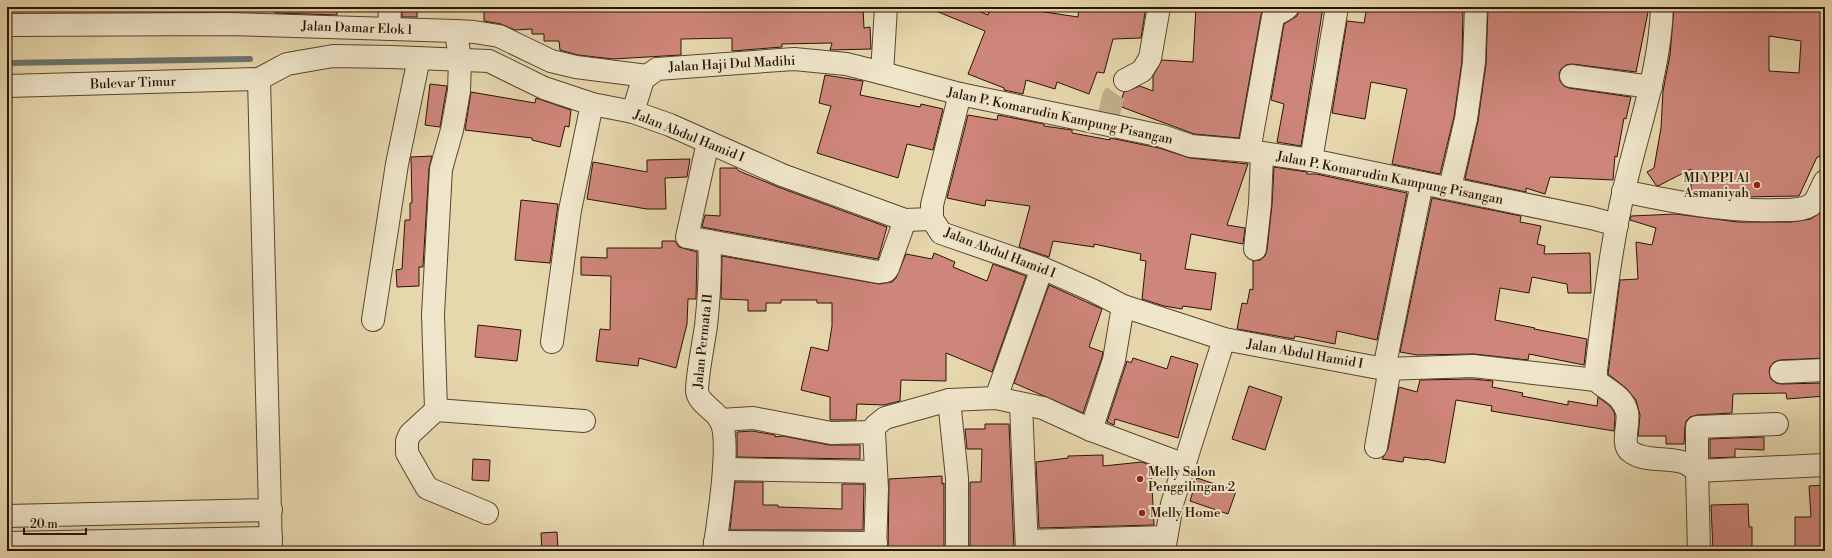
<svg xmlns="http://www.w3.org/2000/svg" width="1832" height="558" font-family="'Libre Bodoni',serif">
  <style>
    .lines { fill: none; stroke-linecap: round; stroke-linejoin: round }
    .stream { stroke: #6d766e; stroke-width: 6 }
    .building { fill: #ce867a; stroke: #291403; fill-rule: evenodd }
    .minor-tunnel { stroke: #c1b08b; stroke-width: 22; stroke-dasharray: 22 11; stroke-linecap: butt }
    .minor-casing { stroke: #58452e; stroke-width: 24 }
    .minor { stroke: #efe5ca; stroke-width: 22 }
    .poi-dot { fill: #8f2418; stroke: #efe5ca; stroke-width: 1.5 }
    .labels { text-anchor: middle; dominant-baseline: central; stroke-width: 4; stroke-linejoin: round; paint-order: stroke }
    .street-label { font-size: 13px; fill: #291403; stroke: #efe5ca }
    .poi-label { font-size: 13px; fill: #291403; stroke: #efe5ca; text-anchor: start }
  </style>
  <rect width="100%" height="100%" fill="#e7d7ad"/>
  <filter id="stains"><feTurbulence type="fractalNoise" baseFrequency=".005" numOctaves="4"/><feColorMatrix values="0 0 0 0 .2 0 0 0 0 .09 0 0 0 0 .02 0 0 0 .5 -.17"/></filter>
  <radialGradient id="worn" r=".72"><stop offset=".6" stop-color="#630" stop-opacity="0"/><stop offset="1" stop-color="#630" stop-opacity=".3"/></radialGradient>
  <g class="lines">
    <!-- stream -->
    <path class="stream" d="M7,63L250,59"/>
  </g>
  <!-- building -->
  <g class="building">
    <path d="M276,7H337V15L275,13Z"/>
    <rect x="402" y="7" width="15" height="10"/>
    <path d="M484,7H863L864,28L870,27L871,49L830,50L832,43L782,44V47L732,51V38L681,39V55L613,59L578,55L560,50L559,41H544V34H532V29L515,30L501,24L484,21Z"/>
    <path d="M926,7H968L988,15L990,7H1032L1031,10L1078,17L1079,7H1145V13L1141,38L1113,39L1104,73L1097,72L1089,94L1057,82L1055,89L1026,80L1023,94L1004,90V88L968,74L985,31Z"/>
    <path d="M1196,7H1265L1261,15L1239,138L1194,134L1119,106L1124,92L1140,86L1153,91V76L1162,60L1193,62Z"/>
    <path d="M1300,7H1323L1301,146L1277,142L1284,104L1271,100L1284,24L1297,16Z"/>
    <path d="M1367,7H1463L1462,61L1454,117L1440,174L1392,164L1407,89L1371,82L1365,119L1332,113L1347,21L1364,23Z"/>
    <path d="M1488,7H1649L1636,72L1572,64L1566,65L1561,69L1559,74L1560,81L1564,86L1569,88L1631,97L1626,119L1624,118L1617,157L1615,156L1613,180L1550,177L1545,194L1526,188V192L1465,179L1478,121L1486,64Z"/>
    <path d="M1674,7H1784L1825,11V156L1817,157L1799,196L1740,197L1691,191V169L1658,186L1656,185L1647,172L1654,168L1661,128L1663,91L1670,55ZM1769,36L1801,41L1799,73L1769,71Z"/>
    <path d="M825,75L863,81L860,95L920,107L921,104L943,109L933,150L907,144L898,178L817,153L831,106L819,103Z"/>
    <path d="M430,84L447,86L440,127L425,125Z"/>
    <path d="M471,92L535,103L536,98L571,110L569,127L565,126L560,147L532,140V138L465,130Z"/>
    <path d="M968,115L997,120L998,115L1044,124V126L1072,130V133L1110,140V138L1159,148L1190,158L1248,164L1227,225L1245,228L1243,244L1191,234L1185,269L1216,273L1211,310L1183,306L1182,309L1164,306L1142,299L1146,261L1140,260L1141,254L1094,244V247L1053,241L1049,257L1019,247L1030,206L986,200L985,206L947,198Z"/>
    <path d="M432,156L429,168L423,267H419V286L397,287L396,270L402,269L405,220H410V203H412L411,157Z"/>
    <path d="M690,159L687,177L665,178L666,209H647L587,199L593,162L647,172V160Z"/>
    <path d="M1274,167L1307,172V174H1316L1407,193L1377,340L1337,331L1335,344L1295,336L1294,339L1237,329L1242,303L1247,304L1250,289L1253,290V261L1260,260L1265,256L1267,250L1272,205Z"/>
    <path d="M720,168H736L739,171L778,187L887,227L878,259L702,227L705,215L720,216Z"/>
    <path d="M1432,198L1521,216L1520,222L1541,226L1537,244L1545,246L1544,254L1590,253L1591,293H1568L1567,284L1532,277L1529,293L1500,288L1495,320L1535,328L1534,329L1587,339L1584,365L1529,354L1528,360L1474,354L1417,355L1400,352Z"/>
    <path d="M521,200L558,204L550,263L515,260Z"/>
    <path d="M1825,209V358L1780,360L1774,362L1770,367L1769,372L1771,379L1776,383L1781,384L1825,383V396L1787,399L1786,393L1733,394L1732,413L1697,415L1690,417L1686,421L1685,427L1684,444H1666V436H1638L1640,415L1636,400L1626,388L1608,374L1620,280L1638,279L1636,242L1652,245L1656,228L1630,220L1631,216L1676,214L1738,222H1791L1811,219Z"/>
    <path d="M662,241H675L679,247L697,252L696,299H688L687,324L676,368L639,358L638,366L596,361L600,329L610,330L611,276L581,275V257L607,258V248H662Z"/>
    <path d="M934,253L955,262L953,267L987,281L993,264L1026,276L992,372L946,353V381L901,380L900,401L884,405L857,404L856,420H830V397L801,390L811,347L828,351L832,326V303H817V300H781V303H766V311H748V300L721,299L722,256L879,284L892,282L896,278L906,254L932,259Z"/>
    <path d="M1049,285L1102,309L1089,347L1103,352L1102,357L1083,413L1014,383Z"/>
    <path d="M478,325L521,330L517,361L475,357Z"/>
    <path d="M1171,356L1198,364L1178,438L1115,419L1114,425L1107,422L1127,361L1131,363L1133,358L1167,369Z"/>
    <path d="M1472,379L1493,381L1492,387L1523,393L1522,396L1568,405V401L1597,406L1598,397L1610,406L1614,412L1615,417L1614,431L1491,411L1492,406L1456,400L1445,463L1425,459V460L1404,457L1403,462L1382,459L1388,449L1399,387L1417,392L1420,380Z"/>
    <path d="M1249,386L1282,397L1265,450L1232,439Z"/>
    <path d="M985,424H1009L1014,551H970V482H981L982,449H967L965,429H985Z"/>
    <path d="M752,431L775,435V437L783,436L829,445H860V459L737,457V432Z"/>
    <path d="M1764,437V450L1735,449V457L1710,458V439Z"/>
    <path d="M1103,455V466L1142,462L1151,466L1154,525L1039,528L1036,462L1068,458V456Z"/>
    <path d="M473,459L490,460L489,481L472,480Z"/>
    <path d="M942,476V484L944,483V551H888L889,479Z"/>
    <path d="M1197,478L1236,491L1228,514L1190,501Z"/>
    <path d="M735,482H763V505H778V507L842,509V484H864L863,530H730Z"/>
    <path d="M1825,485V551H1795V517H1811L1809,486Z"/>
    <path d="M1748,504L1749,527H1752V551H1713L1711,505Z"/>
    <path d="M557,532L558,550L542,551L541,533Z"/>
  </g>
  <g class="lines">
    <!-- minor-tunnel -->
    <path class="minor-tunnel" d="M1109,114L1113,97L1125,80"/>
    <defs>
      <g id="minor">
        <path d="M7,25L229,24L456,31L460,60L459,91L452,130L441,169L433,314L436,410"/>
        <path d="M389,29L390,7"/>
        <path d="M456,31L474,32L499,36L551,61L576,67L647,76"/>
        <path d="M882,73L886,7"/>
        <path d="M1571,76L1651,87"/>
        <path d="M259,79L271,551"/>
        <path d="M1125,80L1142,71L1150,58L1159,7"/>
        <path d="M7,86L259,79L287,64L333,56L392,57L489,61L544,88L592,104L633,112L670,125L782,175L905,220L932,219"/>
        <path d="M633,112L643,79L657,69L794,59L846,64L882,73L960,94L1162,136L1191,146L1249,151L1311,160L1591,218L1617,225"/>
        <path d="M708,142L687,237L878,272L886,271L888,268L905,220"/>
        <path d="M1249,151L1273,17C1278,12 1284,12 1288,7"/>
        <path d="M1311,160L1337,7"/>
        <path d="M1450,188L1466,119L1474,62L1476,7"/>
        <path d="M1623,191C1674,202 1726,212 1778,210C1789,210 1801,211 1811,205C1817,201 1821,188 1825,181"/>
        <path d="M932,219L941,233L1042,268L1092,290L1123,306L1224,339L1384,369L1473,366L1596,380"/>
        <path d="M932,219V205L960,94"/>
        <path d="M709,241C711,269 709,298 706,326C703,347 698,369 697,390C697,403 716,410 721,421C731,443 718,524 714,551"/>
        <path d="M1255,249L1260,204L1262,154"/>
        <path d="M373,320L397,164L419,58"/>
        <path d="M552,342L570,210L592,104"/>
        <path d="M1384,369L1422,183"/>
        <path d="M1781,372L1825,370"/>
        <path d="M1596,380V370C1604,310 1610,249 1624,190C1638,129 1660,70 1662,7"/>
        <path d="M1596,380C1607,391 1623,395 1627,412C1630,423 1620,445 1631,452C1645,462 1666,457 1682,462C1687,463 1693,468 1697,471L1699,551"/>
        <path d="M996,398L1042,268"/>
        <path d="M949,400L957,478V551"/>
        <path d="M1021,404L1027,551"/>
        <path d="M720,420L753,418L831,433L874,432"/>
        <path d="M1777,424L1697,427V471L1825,465"/>
        <path d="M1091,430L1114,360L1123,306"/>
        <path d="M1376,447L1390,368"/>
        <path d="M724,469L876,472"/>
        <path d="M487,513L427,488L407,453V441L410,434L436,410L584,421"/>
        <path d="M7,516L271,510"/>
        <path d="M1027,541L1166,537"/>
        <path d="M715,542L876,543"/>
        <path d="M7,543L271,538"/>
        <path d="M875,551L877,489L874,432L875,426L885,418L949,400L996,398L1043,408L1091,430L1185,465"/>
        <path d="M1164,551L1172,504L1224,339"/>
      </g>
    </defs>
    <!-- minor casing -->
    <use href="#minor" class="minor-casing"/>
    <!-- minor -->
    <use href="#minor" class="minor"/>
  </g>
  <!-- markers -->
  <g class="poi-dot">
    <circle cx="1757" cy="185" r="4"/>
    <circle cx="1140" cy="479" r="4"/>
    <circle cx="1142" cy="513" r="4"/>
  </g>
  <g class="labels">
    <!-- street labels -->
    <g class="street-label">
      <text transform="translate(357 28) rotate(2)">Jalan Damar Elok 1</text>
      <text transform="translate(732 64) rotate(-3)">Jalan Haji Dul Madihi</text>
      <text transform="translate(133 83) rotate(-2)">Bulevar Timur</text>
      <text transform="translate(1060 116) rotate(12)">Jalan P. Komarudin Kampung Pisangan</text>
      <text transform="translate(689 136) rotate(22)">Jalan Abdul Hamid I</text>
      <text transform="translate(1390 178) rotate(11)">Jalan P. Komarudin Kampung Pisangan</text>
      <text transform="translate(1000 253) rotate(21)">Jalan Abdul Hamid I</text>
      <text transform="translate(703 341) rotate(-84)">Jalan Permata II</text>
      <text transform="translate(1305 354) rotate(10)">Jalan Abdul Hamid I</text>
    </g>
    <!-- poi labels -->
    <g class="poi-label">
      <text x="1749" y="178" text-anchor="end">MI YPPI Al<tspan x="1749" dy="15">Asmaniyah</tspan></text>
      <text x="1148" y="472">Melly Salon<tspan x="1148" dy="15">Penggilingan 2</tspan></text>
      <text x="1150" y="513">Melly Home</text>
    </g>
  </g>
  <!-- margin -->
  <rect width="1832" height="558" fill="none" stroke="#e7d7ad" stroke-width="24"/>
  <rect x="8" y="8" width="1816" height="542" fill="none" stroke="#291403" stroke-width="2"/>
  <rect x="12" y="12" width="1808" height="534" fill="none" stroke="#291403"/>
  <!-- scale -->
  <path d="M24 528v6h62v-6" fill="none" stroke="#291403" stroke-width="2"/>
  <text x="30" y="528" font-size="12" fill="#291403" stroke="#efe5ca" stroke-width="3" paint-order="stroke">20 m</text>
  <rect width="100%" height="100%" filter="url(#stains)"/>
  <rect width="100%" height="100%" fill="url(#worn)"/>
</svg>
